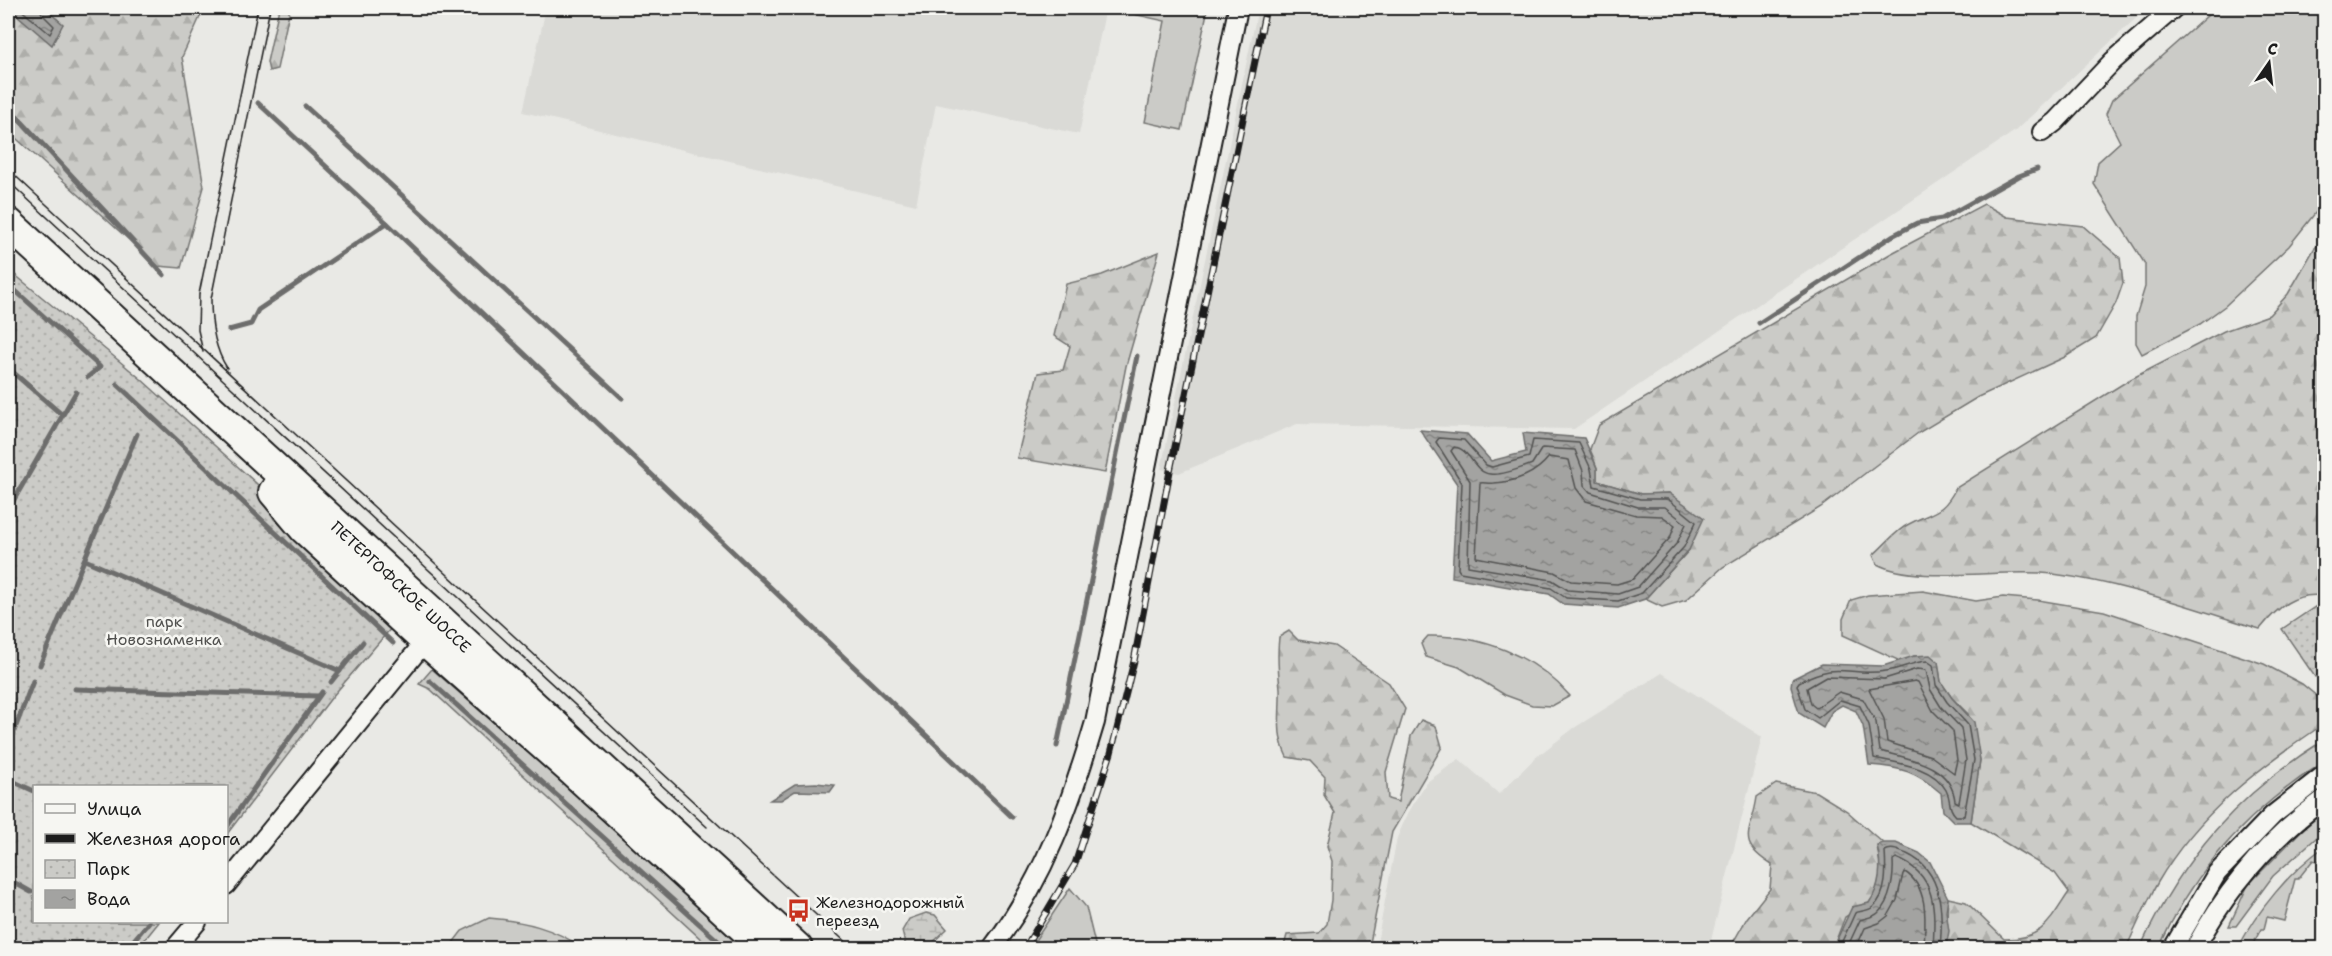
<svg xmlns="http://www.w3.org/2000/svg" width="2332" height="956" font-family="'Shantell Sans',sans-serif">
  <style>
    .built { fill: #dadad6 }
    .grass { fill: #cbcbc7; stroke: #747472; stroke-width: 1.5 }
    .forest { fill: url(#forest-firs); stroke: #747472; stroke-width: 1.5 }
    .wetland { fill: url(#wetland-marsh); stroke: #747472; stroke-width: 1.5 }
    .park { fill: url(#park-dots); stroke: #747472; stroke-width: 1.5 }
    .water { fill: url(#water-ripples); stroke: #6d6d6c; stroke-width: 1.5 }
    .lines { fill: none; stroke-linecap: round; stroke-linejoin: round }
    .shore { stroke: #525251; stroke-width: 1.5 }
    .stream { stroke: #6d6d6c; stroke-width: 5 }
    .street-casing { stroke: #1c1c1c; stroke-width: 22 }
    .primary-casing { stroke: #1c1c1c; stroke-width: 34 }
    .street { stroke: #f6f6f2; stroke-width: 18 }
    .primary { stroke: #f6f6f2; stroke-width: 30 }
    .tram { stroke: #1c1c1c; stroke-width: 1.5 }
    .rail-casing { stroke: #1c1c1c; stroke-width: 7 }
    .rail { stroke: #f6f6f2; stroke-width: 4.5; stroke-dasharray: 14; stroke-linecap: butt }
    .labels { text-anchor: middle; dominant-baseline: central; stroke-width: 5; stroke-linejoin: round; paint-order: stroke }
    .street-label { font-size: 16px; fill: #1c1c1c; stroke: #f6f6f2 }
    .park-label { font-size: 16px; fill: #51514f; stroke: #f6f6f2 }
    .poi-label { font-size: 16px; fill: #1c1c1c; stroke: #f6f6f2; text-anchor: start }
  </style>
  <defs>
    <pattern id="forest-firs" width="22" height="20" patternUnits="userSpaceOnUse" patternTransform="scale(1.5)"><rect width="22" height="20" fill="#cbcbc7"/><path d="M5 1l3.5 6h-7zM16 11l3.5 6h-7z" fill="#aeaeaa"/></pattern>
    <pattern id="wetland-marsh" width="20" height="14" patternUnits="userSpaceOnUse" patternTransform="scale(1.5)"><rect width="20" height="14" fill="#cbcbc7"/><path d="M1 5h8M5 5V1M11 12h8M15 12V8" fill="none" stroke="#aeaeaa"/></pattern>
    <pattern id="park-dots" width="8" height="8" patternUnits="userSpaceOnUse" patternTransform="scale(1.5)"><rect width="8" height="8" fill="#cbcbc7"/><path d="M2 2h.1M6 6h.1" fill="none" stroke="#aeaeaa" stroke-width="1.8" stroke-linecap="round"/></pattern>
    <pattern id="water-ripples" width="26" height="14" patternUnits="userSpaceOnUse" patternTransform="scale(1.5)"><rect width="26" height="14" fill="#a3a3a1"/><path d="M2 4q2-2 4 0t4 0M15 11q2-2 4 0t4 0" fill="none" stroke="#848482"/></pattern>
  </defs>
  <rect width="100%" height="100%" fill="#e9e9e5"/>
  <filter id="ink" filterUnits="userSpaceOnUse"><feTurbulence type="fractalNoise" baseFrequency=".0167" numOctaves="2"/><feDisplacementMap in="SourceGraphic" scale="12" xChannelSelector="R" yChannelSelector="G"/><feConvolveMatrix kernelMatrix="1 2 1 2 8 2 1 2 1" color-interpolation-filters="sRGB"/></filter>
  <g filter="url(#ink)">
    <!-- built -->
    <g class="built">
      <path d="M546,8H1106L1079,134L936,104L916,205L523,112Z"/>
      <path d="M1258,8H2147L2015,131L1574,429L1297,424L1179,473L1161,469Z"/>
      <path d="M1662,673L1762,737L1709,948H1376L1397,838L1409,810L1427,782L1459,759L1499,794L1535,758L1574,728Z"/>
    </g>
    <!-- grass -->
    <g class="grass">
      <path d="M1116,8H1208L1182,130L1145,122L1165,21L1115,10Z"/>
      <path d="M2216,8H2324V202L2289,246L2225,306L2200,324L2142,354L2136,343V316L2145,287V264L2094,184L2098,162L2120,142L2106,114L2112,100Z"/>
      <path d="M1428,636C1481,635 1535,655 1570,696L1552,706L1532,705L1505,695L1459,667L1426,657L1421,644Z"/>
      <path d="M432,669L541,764L565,782L742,948H706L704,942L430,689L419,684Z"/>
      <path d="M2324,740V762C2251,808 2194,869 2159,948H2140C2183,856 2238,794 2324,740Z"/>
      <path d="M2324,811V831L2273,876L2236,926H2229L2248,885L2299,833Z"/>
      <path d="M2324,847V863L2313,860L2298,879H2295L2284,921L2267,917L2264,929H2261L2251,948H2238C2258,910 2289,872 2324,847Z"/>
      <path d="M1070,888L1086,907L1096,948H1030Z"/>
      <path d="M489,918C524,921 554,928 583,948H449L462,931Z"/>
    </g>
    <!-- forest -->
    <g class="forest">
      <path d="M8,8L26,22L62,24L44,8H204L182,57L204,187L181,268L158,266L8,131Z"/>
      <path d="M279,8H290L277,69L269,71L267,62Z"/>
      <path d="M1984,204L2007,217L2083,226L2120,258L2123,283L2116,303L2096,338L2065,357L1978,397L1918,433L1821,507L1723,567L1686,600L1662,607L1645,599L1689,550L1669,493L1641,494L1597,481V468L1590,449L1599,425L1890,254Z"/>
      <path d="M2324,239V596C2295,591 2277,608 2260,629C2192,608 2124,583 2053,574C2003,568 1917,585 1877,564L1873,555C1884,546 1896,530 1909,524C1933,511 1942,515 1956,488L2129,380L2224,331L2269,315L2288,294L2314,249Z"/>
      <path d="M1159,252L1126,366L1105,473L1017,458L1038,373L1063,370L1070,346L1054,336L1066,284L1102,275Z"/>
      <path d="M1923,591L1976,601L2003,597L2038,600L2104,611L2264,664L2302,684L2324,702V724C2260,767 2198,813 2158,882C2146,903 2137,926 2126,948H1946C1949,931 1946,916 1948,898L1966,902L2004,939C2043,939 2049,922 2069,892L2055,873L1971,822L1980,760L1968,714L1952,698L1941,682L1938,662L1914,656L1902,662L1843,635V619L1851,600L1868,595Z"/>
      <path d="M1289,631L1298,640L1334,646L1389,683L1405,709L1386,772L1388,799L1398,802L1411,736L1421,720L1436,726L1442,747L1392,832L1369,948H1286L1284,946L1287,935L1319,933L1327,924L1331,900L1332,861L1327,846L1335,813L1324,795L1325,777L1310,761L1287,757C1275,733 1281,713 1280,688C1278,670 1277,655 1279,637Z"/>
      <path d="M1776,784L1816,792L1847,811L1883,843L1877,846L1881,870L1876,893L1869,903L1845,917L1833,948H1730L1747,918L1770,889L1772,865C1734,841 1752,834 1757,797Z"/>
    </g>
    <!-- wetland -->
    <path class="wetland" d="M926,913L935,915L947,929L927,948L906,947L902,931L909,919Z"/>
    <!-- park -->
    <g class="park">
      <path d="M8,269L141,379L257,484L274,519L392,627L332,697L227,834L226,786H34V922H159L138,948H8Z"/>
      <path d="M2324,601V671L2315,677L2282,629Z"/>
    </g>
    <!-- water -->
    <g class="water">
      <path d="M9,8H44L63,24L52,45Z"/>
      <path d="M1420,430L1467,434L1491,461L1526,452L1523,433L1584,438L1597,468V481L1641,494L1669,493L1704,518L1689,550L1645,599L1618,608L1563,604L1549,594L1452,577L1457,484Z"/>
      <path d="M1930,655L1938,662L1941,682L1952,698L1974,722L1980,760L1971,822H1954L1943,811L1941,793C1917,772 1901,767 1869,765L1863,726L1856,711L1842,705L1832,711L1823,728L1799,713L1791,686L1792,679L1822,664L1883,666L1914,656Z"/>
      <path d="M816,783L835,785L830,792L795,791L781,800H770L795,784Z"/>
      <path d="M1883,843H1896L1919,853L1930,862L1948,898L1946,911L1949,931L1946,948H1833L1852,907L1869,903C1881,885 1882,866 1877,845Z"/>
    </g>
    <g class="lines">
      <!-- shore -->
      <g class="shore">
        <path d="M19,8L50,34L54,26L42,14L40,8"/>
        <path d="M1439,438L1464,440L1486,465L1492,467L1529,457L1533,440L1579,443L1591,469L1594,486L1640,499H1668L1696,522L1684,547L1642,593L1618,601L1566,598L1551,588L1460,572L1458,569L1462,483L1436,442Z"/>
        <path d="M1454,447C1470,448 1474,473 1490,474C1502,476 1521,468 1532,464L1542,448L1575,450L1583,471L1584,485L1590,492L1638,507H1665L1686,524L1677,543L1638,587L1618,594L1568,590L1552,580L1468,566L1470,481L1451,451Z"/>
        <path d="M1549,457L1569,460L1576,488L1586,501L1636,515L1662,516L1675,525L1670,538L1633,579L1617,584L1571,581L1554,572L1476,557L1480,483C1484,482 1488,484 1494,483C1515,482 1536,474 1549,457Z"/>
        <path d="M1927,661L1933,665L1936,685L1947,702L1968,725L1974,760L1964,816H1956C1947,807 1952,801 1946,790C1933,766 1897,763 1874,758L1869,725L1860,706L1840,700L1818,718L1805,709L1797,685L1799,682C1839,660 1848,677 1886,671C1900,669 1913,662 1927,661Z"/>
        <path d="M1917,669L1926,670L1930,689L1941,707L1961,728L1966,760L1959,803L1955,801C1951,764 1909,759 1880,751L1876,722L1863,699L1839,692L1816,708L1811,704L1807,688L1826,677L1884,679Z"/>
        <path d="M1915,681L1918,682L1933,711L1953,731L1957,760L1954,773L1931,756L1887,742L1884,719L1869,689Z"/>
        <path d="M1839,948L1855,913C1860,911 1869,911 1873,907C1888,894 1886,868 1885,851C1892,847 1899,851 1907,854C1944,871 1943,915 1940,948"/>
        <path d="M1847,948L1860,920C1866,918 1874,917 1878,913C1891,901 1894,877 1893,860L1896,858C1938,874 1935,912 1933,948"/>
        <path d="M1856,948L1865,928L1879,923L1888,916L1897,900L1903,874L1905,872C1930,888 1925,924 1924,948"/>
      </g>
      <!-- stream -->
      <g class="stream">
        <path d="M258,103L387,223"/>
        <path d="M305,106L622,398"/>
        <path d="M8,107L164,275"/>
        <path d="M8,284L100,367L88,377"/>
        <path d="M1759,323L1892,236L1917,223L1942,219L2019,176L2037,169"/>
        <path d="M229,330L251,324L258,310L387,223L1012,817"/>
        <path d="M8,368L61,414"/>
        <path d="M117,384L393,643"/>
        <path d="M8,510L76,392"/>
        <path d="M85,560L340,671"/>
        <path d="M40,665L137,434"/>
        <path d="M430,681L726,948"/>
        <path d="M331,682L363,642"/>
        <path d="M75,689L319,696"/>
        <path d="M1057,746L1137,356"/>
        <path d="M8,747L33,681"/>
        <path d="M8,779L34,791"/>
        <path d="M226,828L322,692"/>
        <path d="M8,879L31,892"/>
        <path d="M127,948L149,922"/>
      </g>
      <defs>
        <g id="street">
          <path d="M2042,132L2055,122L2113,61L2174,8"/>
          <path d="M226,885L432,633"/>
          <path d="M175,948L197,922"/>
          <path d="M992,948C1044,880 1071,803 1095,722L1238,8"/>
          <path d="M2173,948L2217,873L2273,815L2324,775"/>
          <path d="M2195,948C2227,888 2269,839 2324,799"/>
        </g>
        <g id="primary">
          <path d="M8,223L797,948"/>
          <path d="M274,492L305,529L426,641L574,772L766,948"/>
        </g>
      </defs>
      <!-- street casing -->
      <use href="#street" class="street-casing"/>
      <!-- primary casing -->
      <use href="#primary" class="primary-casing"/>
      <!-- street -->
      <use href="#street" class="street"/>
      <!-- primary -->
      <use href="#primary" class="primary"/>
      <!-- tram -->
      <g class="tram">
        <path d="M8,169L852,948"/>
        <path d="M8,181L707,827"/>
        <path d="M203,352L198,330L199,294L258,8"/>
        <path d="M227,368C214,348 211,322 211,299L270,8"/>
      </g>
      <defs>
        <path id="rail" d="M1025,948L1075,864L1111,753L1134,661L1170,471L1266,8"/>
      </defs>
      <!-- rail casing -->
      <use href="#rail" class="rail-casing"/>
      <!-- rail -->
      <use href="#rail" class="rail"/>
    </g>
  </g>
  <!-- icons -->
  <defs>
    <symbol id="bus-bare" viewBox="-9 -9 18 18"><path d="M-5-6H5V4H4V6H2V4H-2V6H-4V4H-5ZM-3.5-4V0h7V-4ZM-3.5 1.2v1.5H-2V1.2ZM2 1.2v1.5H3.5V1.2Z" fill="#c8321e" stroke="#f6f6f2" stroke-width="2.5" paint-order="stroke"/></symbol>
  </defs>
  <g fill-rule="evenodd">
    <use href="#bus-bare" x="782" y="894" width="33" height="33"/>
  </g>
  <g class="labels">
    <!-- street labels -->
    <g class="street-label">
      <text transform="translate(401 587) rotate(43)">ПЕТЕРГОФСКОЕ ШОССЕ</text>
    </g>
    <!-- park labels -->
    <g class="park-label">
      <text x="164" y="621">парк<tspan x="164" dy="18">Новознаменка</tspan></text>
    </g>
    <!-- poi labels -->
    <g class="poi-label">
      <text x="816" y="902">Железнодорожный<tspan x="816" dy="18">переезд</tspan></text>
    </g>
  </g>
  <!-- margin -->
  <rect width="2332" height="956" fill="none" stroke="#f6f6f2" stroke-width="30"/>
  <rect x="15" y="15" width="2302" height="926" fill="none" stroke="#1c1c1c" stroke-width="2" filter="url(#ink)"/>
  <!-- legend -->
  <rect x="33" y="785" width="195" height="138" fill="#f6f6f2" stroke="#9f9f9c" stroke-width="1.5"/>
  <rect x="45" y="804" width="30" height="9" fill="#f6f6f2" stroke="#9f9f9c" stroke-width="1.5"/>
  <text x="87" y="815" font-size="18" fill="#1c1c1c">Улица</text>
  <rect x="45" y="834" width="30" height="9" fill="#1c1c1c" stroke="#9f9f9c" stroke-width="1.5"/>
  <text x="87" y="845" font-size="18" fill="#1c1c1c">Железная дорога</text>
  <rect x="45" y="860" width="30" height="18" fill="url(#park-dots)" stroke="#9f9f9c" stroke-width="1.5"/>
  <text x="87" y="875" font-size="18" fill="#1c1c1c">Парк</text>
  <rect x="45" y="890" width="30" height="18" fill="url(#water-ripples)" stroke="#9f9f9c" stroke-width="1.5"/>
  <text x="87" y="905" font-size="18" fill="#1c1c1c">Вода</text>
  <!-- north arrow -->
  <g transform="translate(2269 63) rotate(14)" stroke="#f6f6f2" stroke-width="4.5" paint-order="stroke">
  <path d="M0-4.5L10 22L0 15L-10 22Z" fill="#1c1c1c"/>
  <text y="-9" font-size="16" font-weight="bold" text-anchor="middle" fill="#1c1c1c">С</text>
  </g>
</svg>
